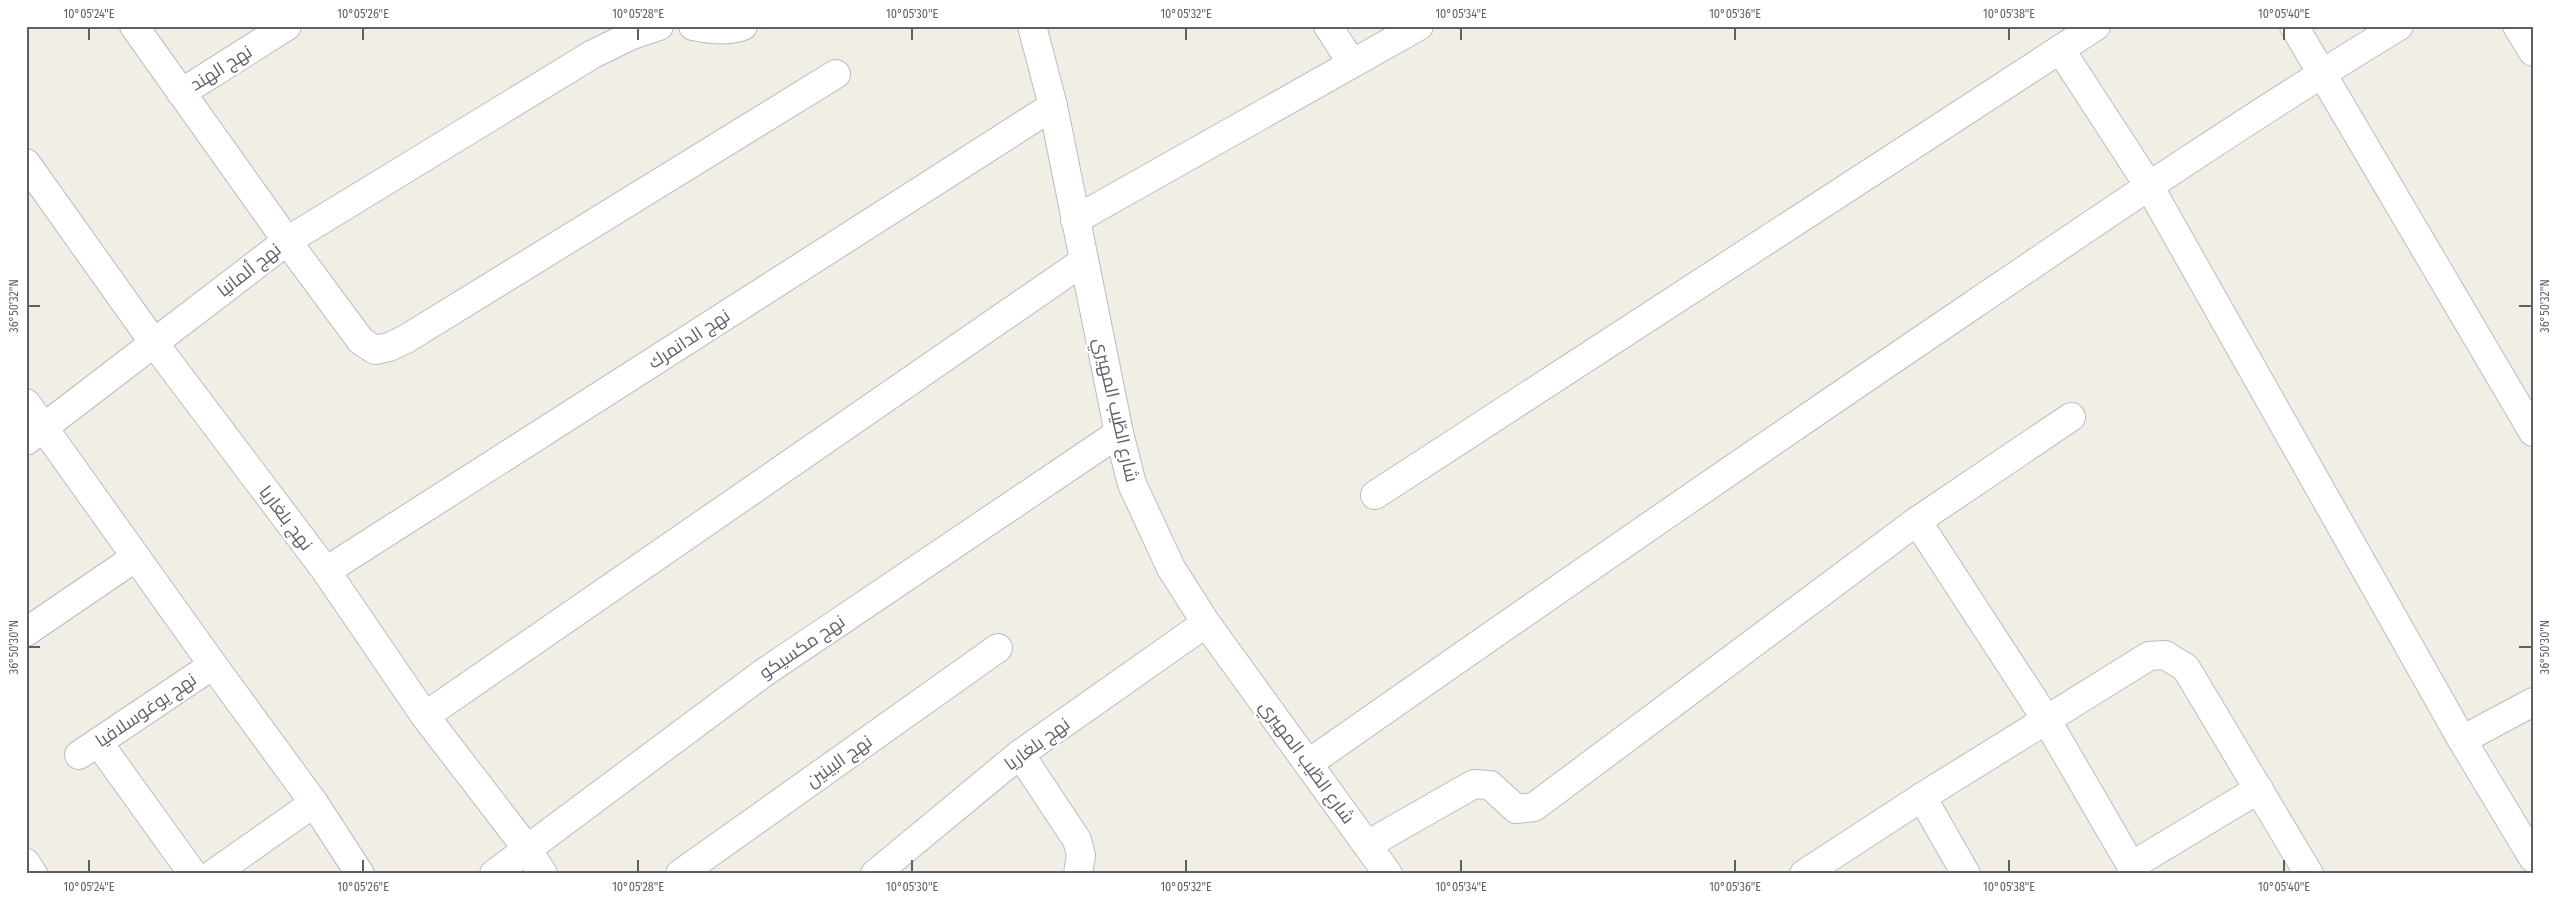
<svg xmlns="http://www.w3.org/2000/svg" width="2559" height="900" font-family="'Fira Sans Condensed',Cairo,sans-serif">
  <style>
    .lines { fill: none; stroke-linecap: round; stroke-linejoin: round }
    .minor-casing { stroke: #babcc1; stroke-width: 30 }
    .tertiary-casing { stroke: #babcc1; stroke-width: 30 }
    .minor { stroke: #fff; stroke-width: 28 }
    .tertiary { stroke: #fff; stroke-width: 28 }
    .ticks { fill: none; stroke: #5d6066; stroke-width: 2 }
    .labels { text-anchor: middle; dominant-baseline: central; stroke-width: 5; stroke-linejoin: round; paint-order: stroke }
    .street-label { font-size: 18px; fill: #5d6066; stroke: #fff }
    .neatline { fill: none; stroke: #5d6066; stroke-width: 2 }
    .ticks-label { font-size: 12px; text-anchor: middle; fill: #5d6066 }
  </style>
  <rect width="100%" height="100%" fill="#f0eee5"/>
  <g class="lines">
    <defs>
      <g id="minor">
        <path d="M659,26L632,35L593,54L287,241L361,341L375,350L389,347L406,339L836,74"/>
        <path d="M693,26C709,29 727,32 743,26"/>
        <path d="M1328,26L1351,62"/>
        <path d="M2294,26L2533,432"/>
        <path d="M2517,26L2533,52"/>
        <path d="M2060,49L2149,186L2462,740L2533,858"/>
        <path d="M181,93L287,26"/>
        <path d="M26,163L154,343L326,571L425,716L528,850L543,874"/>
        <path d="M1075,220L1419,26"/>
        <path d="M26,403L213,665L314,803L360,874"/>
        <path d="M26,441L287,241L134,26"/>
        <path d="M1375,495L2096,26"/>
        <path d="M1917,521L2046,719L2136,874"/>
        <path d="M326,571L1053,106"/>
        <path d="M26,632L136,557"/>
        <path d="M425,716L1084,261"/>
        <path d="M2462,740L2533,702"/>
        <path d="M98,742L193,874"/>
        <path d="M1020,754L1077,840L1081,855L1078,874"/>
        <path d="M79,755L213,665"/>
        <path d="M1309,763C1529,609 1750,456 1973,305C2113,210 2254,114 2399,26"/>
        <path d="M1922,797L1966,874"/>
        <path d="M1367,845L1474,784L1490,785L1516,809L1534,807L1917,521L2071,417"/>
        <path d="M26,863L33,874"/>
        <path d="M2131,866L2259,789"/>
        <path d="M213,874L314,803"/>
        <path d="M494,874L762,674L1119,433"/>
        <path d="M680,874L998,648"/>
        <path d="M875,874L1020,754L1206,623"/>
        <path d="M1804,874L1922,797L2149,656L2165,655L2186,668L2309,874"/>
      </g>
      <path id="tertiary" d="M1032,26L1053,106L1119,433L1132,484L1171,568L1206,623L1388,874"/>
    </defs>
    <!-- minor casing -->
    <use href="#minor" class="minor-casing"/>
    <!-- tertiary casing -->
    <use href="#tertiary" class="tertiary-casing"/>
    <!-- minor -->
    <use href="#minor" class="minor"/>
    <!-- tertiary -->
    <use href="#tertiary" class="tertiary"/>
  </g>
  <!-- ticks -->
  <path class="ticks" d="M89,28V40M363,28V40M638,28V40M912,28V40M1186,28V40M1461,28V40M1735,28V40M2009,28V40M2284,28V40M28,306H40M2519,306H2532M28,647H40M2519,647H2532M89,860V872M363,860V872M638,860V872M912,860V872M1186,860V872M1461,860V872M1735,860V872M2009,860V872M2284,860V872"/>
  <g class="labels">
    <!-- street labels -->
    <g class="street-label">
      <text transform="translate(221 68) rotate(-32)">نهج الهند</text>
      <text transform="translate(249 270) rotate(-38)">نهج ألمانيا</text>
      <text transform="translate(689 339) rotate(-33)">نهج الدانمرك</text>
      <text transform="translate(1116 410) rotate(77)">شارع الطّيب المهيري</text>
      <text transform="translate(286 518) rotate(53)">نهج بلغاريا</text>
      <text transform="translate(802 647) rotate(-34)">نهج مكسيكو</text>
      <text transform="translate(146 710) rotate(-34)">نهج يوغوسلافيا</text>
      <text transform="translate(1037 744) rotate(-36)">نهج بلغاريا</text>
      <text transform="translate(839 761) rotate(-35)">نهج البينين</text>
      <text transform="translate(1307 762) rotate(54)">شارع الطّيب المهيري</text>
    </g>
  </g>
  <!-- border -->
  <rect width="2559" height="900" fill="none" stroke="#ffffff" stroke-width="55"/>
  <rect x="28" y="28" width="2504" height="844" class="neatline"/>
  <g class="ticks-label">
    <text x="89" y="18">10°05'24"E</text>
    <text x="363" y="18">10°05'26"E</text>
    <text x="638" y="18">10°05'28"E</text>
    <text x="912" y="18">10°05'30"E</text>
    <text x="1186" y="18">10°05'32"E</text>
    <text x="1461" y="18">10°05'34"E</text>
    <text x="1735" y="18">10°05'36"E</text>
    <text x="2009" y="18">10°05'38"E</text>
    <text x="2284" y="18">10°05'40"E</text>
    <text transform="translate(14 306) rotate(-90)" y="4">36°50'32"N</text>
    <text transform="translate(2545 306) rotate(-90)" y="4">36°50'32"N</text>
    <text transform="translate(14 647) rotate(-90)" y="4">36°50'30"N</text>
    <text transform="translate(2545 647) rotate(-90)" y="4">36°50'30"N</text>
    <text x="89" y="891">10°05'24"E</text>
    <text x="363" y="891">10°05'26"E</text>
    <text x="638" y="891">10°05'28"E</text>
    <text x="912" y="891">10°05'30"E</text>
    <text x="1186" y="891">10°05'32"E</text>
    <text x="1461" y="891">10°05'34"E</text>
    <text x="1735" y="891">10°05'36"E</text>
    <text x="2009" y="891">10°05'38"E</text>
    <text x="2284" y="891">10°05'40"E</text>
  </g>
</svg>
